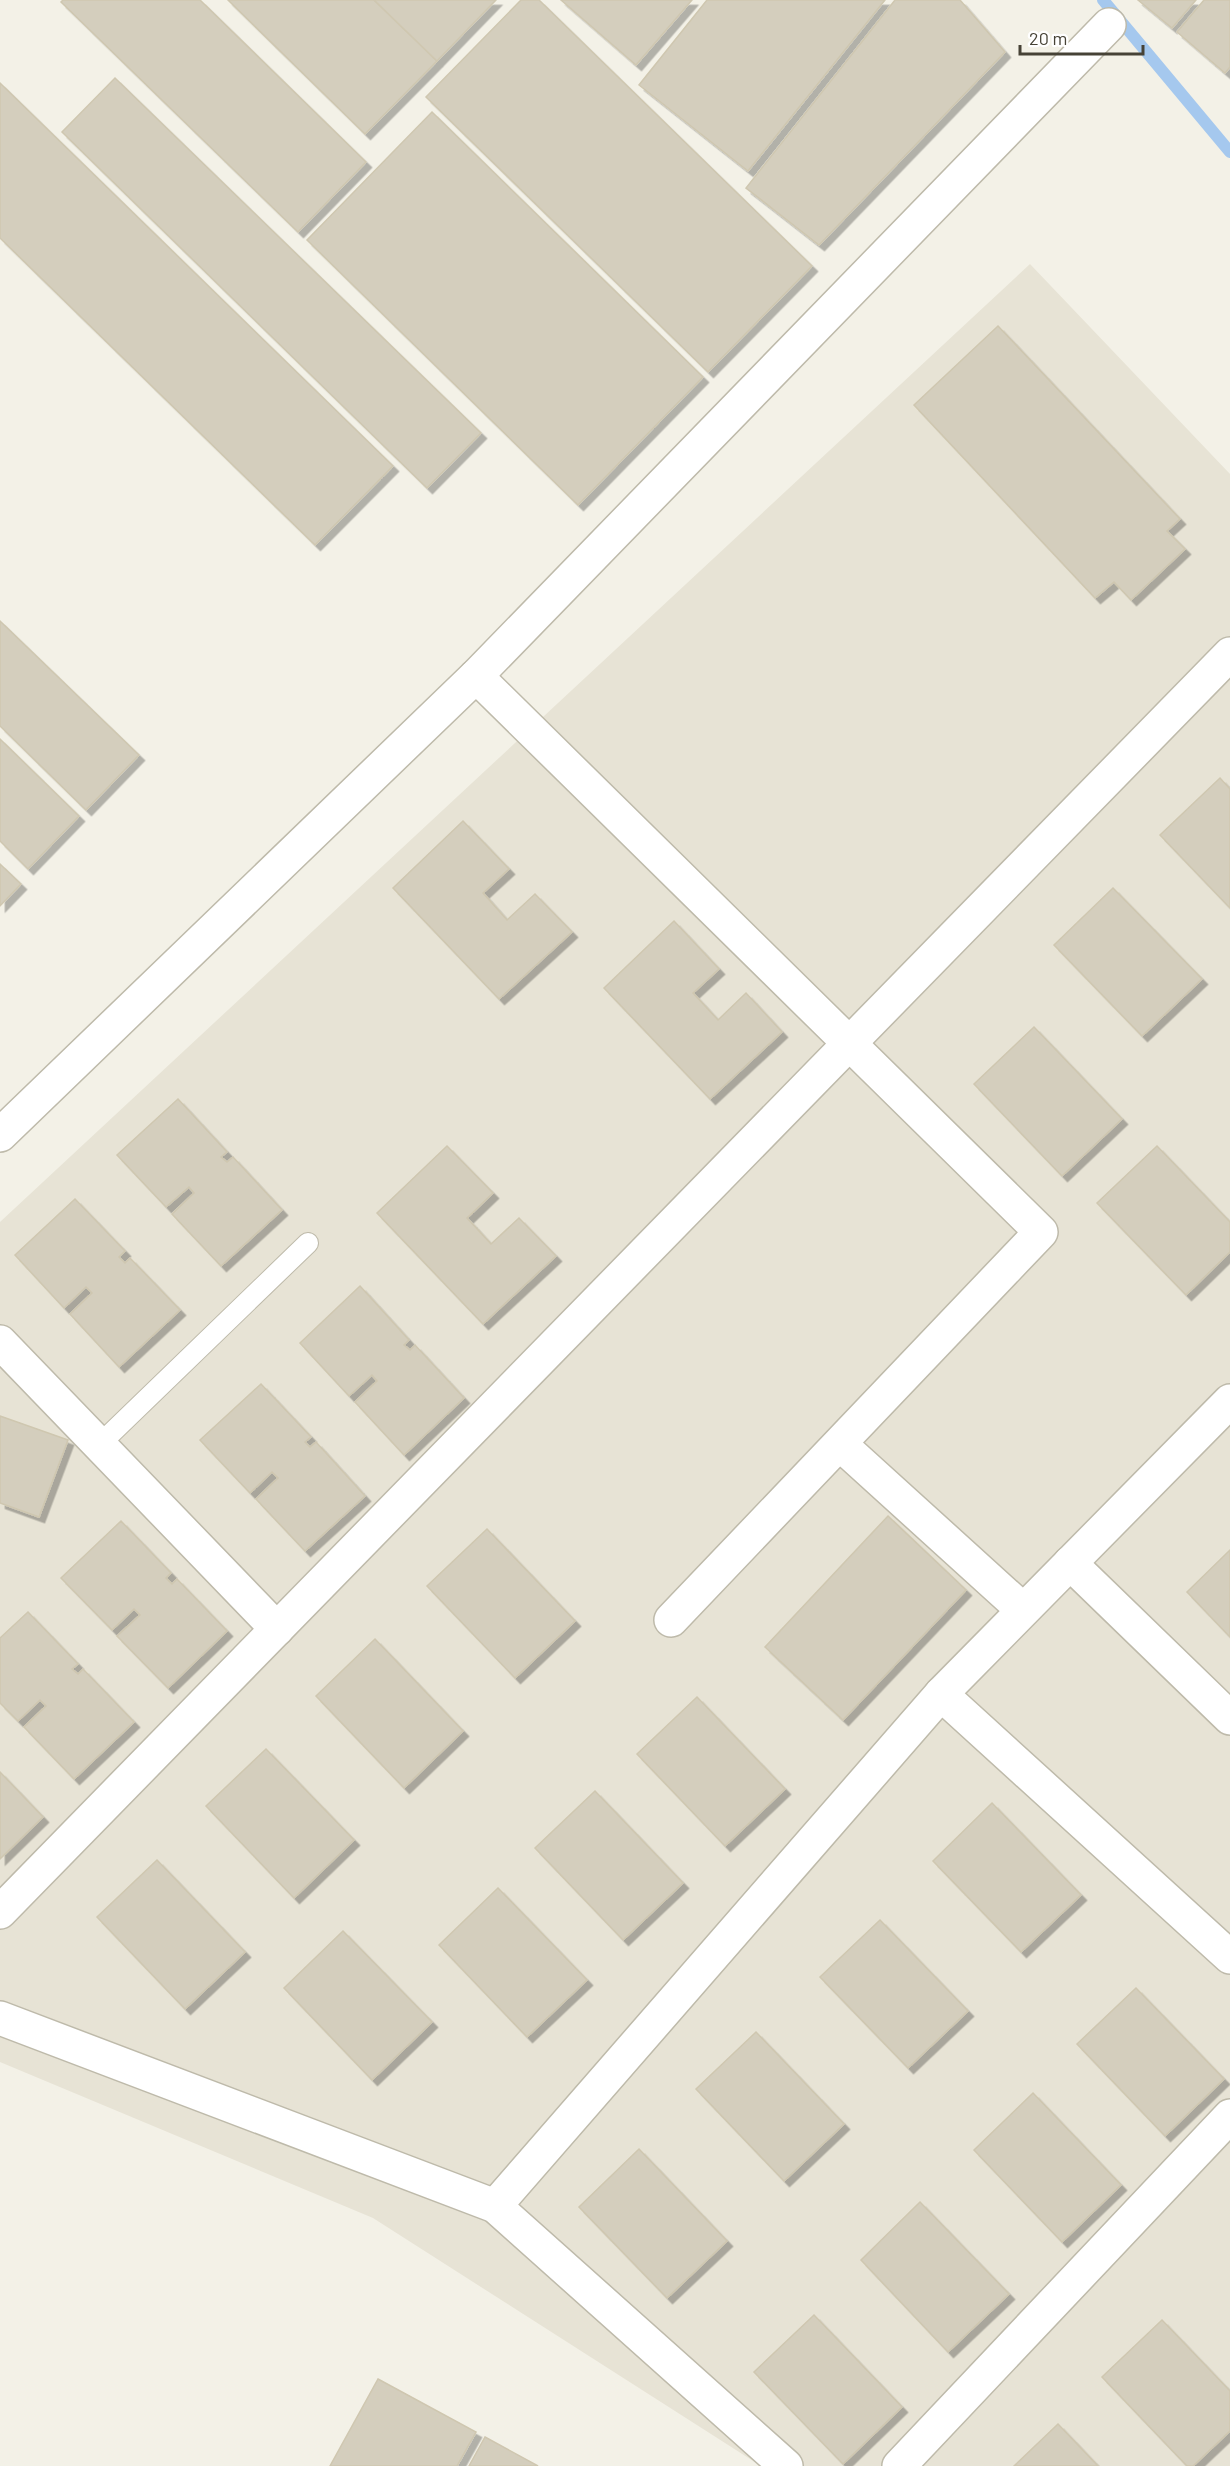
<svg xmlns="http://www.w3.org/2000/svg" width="1230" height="2466" font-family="Barlow,sans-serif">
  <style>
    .residential { fill: #e7e3d5 }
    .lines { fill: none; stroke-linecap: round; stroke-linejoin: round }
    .stream { stroke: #a5c8ee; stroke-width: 12 }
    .building { fill: #d4cebd; stroke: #cfc7b0; stroke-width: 1.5; filter: url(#shadow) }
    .lane-casing { stroke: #bebaaa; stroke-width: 22 }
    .street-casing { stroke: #bebaaa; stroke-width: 36 }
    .lane { stroke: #fff; stroke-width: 20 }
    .street { stroke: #fff; stroke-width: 33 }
  </style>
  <defs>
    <filter id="shadow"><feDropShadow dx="5.5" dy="5.5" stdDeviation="0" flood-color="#0004"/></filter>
  </defs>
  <rect width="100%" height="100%" fill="#f3f1e7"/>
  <!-- residential -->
  <path class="residential" d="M1030,264L1230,474V2466H761L373,2218L0,2062V1222Z"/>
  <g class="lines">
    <!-- stream -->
    <path class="stream" d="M1103,0L1230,152"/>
  </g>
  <!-- building -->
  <g class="building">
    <path d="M63,0H200L366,162L298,232L61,2Z"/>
    <path d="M228,0H374L437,61L365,134Z"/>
    <path d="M374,0H496L437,61Z"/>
    <path d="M521,0H539L812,266L708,372L426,97Z"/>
    <path d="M561,0H692L636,65Z"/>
    <path d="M707,0H885L748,171L639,85Z"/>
    <path d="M895,0H960L1005,52L819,245L746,188Z"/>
    <path d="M1138,0H1196L1172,28Z"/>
    <path d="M1204,0H1230V67L1225,73L1177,32Z"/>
    <path d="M115,78L481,433L427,488L62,132Z"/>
    <path d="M0,83L393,466L315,545L0,238Z"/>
    <path d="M432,112L703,377L578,505L307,240Z"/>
    <path d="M998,326L1180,519L1167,531L1185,549L1131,600L1114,582L1095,598L914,405Z"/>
    <path d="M0,621L139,755L86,810L0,726Z"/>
    <path d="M0,739L79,816L28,869L0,841Z"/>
    <path d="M1220,778L1230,789V908L1160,835Z"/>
    <path d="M463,821L509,869L483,893L507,920L535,894L572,932L499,999L393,888Z"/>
    <path d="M0,864L21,884L0,906Z"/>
    <path d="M1113,888L1202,979L1142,1036L1054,945Z"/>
    <path d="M674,921L719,969L693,993L718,1020L746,993L782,1032L710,1099L604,988Z"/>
    <path d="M1034,1027L1122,1119L1062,1176L974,1084Z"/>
    <path d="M178,1099L227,1152L221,1157L227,1162L233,1157L282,1210L221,1266L172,1214L194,1193L189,1187L166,1207L117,1155Z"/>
    <path d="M447,1146L493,1193L467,1218L491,1244L519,1218L556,1256L483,1324L377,1213Z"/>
    <path d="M1157,1146L1230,1222V1252L1186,1295L1097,1203Z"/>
    <path d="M75,1199L125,1251L119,1257L125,1263L130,1258L180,1310L119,1367L70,1314L92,1293L86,1287L64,1308L15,1255Z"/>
    <path d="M360,1286L409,1340L404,1345L410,1350L415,1345L464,1398L404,1455L355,1402L377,1381L372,1375L349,1396L300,1343Z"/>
    <path d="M261,1384L311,1437L305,1442L310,1447L316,1442L365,1496L305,1551L256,1499L278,1478L272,1472L250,1493L200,1440Z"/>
    <path d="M0,1416L68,1440L39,1517L0,1503Z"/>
    <path d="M888,1516L966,1590L843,1720L765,1647Z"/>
    <path d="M121,1521L171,1573L166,1578L172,1584L177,1579L227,1631L168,1688L117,1636L140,1615L134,1609L112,1630L61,1578Z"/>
    <path d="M487,1529L575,1621L515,1678L427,1586Z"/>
    <path d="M1230,1550V1637L1187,1592Z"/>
    <path d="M28,1612L78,1664L72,1669L78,1674L83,1669L134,1722L74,1779L24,1727L46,1706L40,1700L18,1721L0,1703V1638Z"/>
    <path d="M375,1639L463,1731L404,1788L316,1696Z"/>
    <path d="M697,1697L785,1789L725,1846L637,1754Z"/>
    <path d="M266,1749L354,1840L294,1898L206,1806Z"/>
    <path d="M0,1772L43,1817L0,1859Z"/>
    <path d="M595,1791L683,1883L623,1940L535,1848Z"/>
    <path d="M992,1803L1081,1895L1021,1952L933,1861Z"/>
    <path d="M157,1860L245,1952L185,2009L97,1917Z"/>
    <path d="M498,1888L587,1980L527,2037L439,1945Z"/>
    <path d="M880,1920L968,2011L908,2068L820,1977Z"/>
    <path d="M343,1931L432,2022L372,2080L284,1988Z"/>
    <path d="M1136,1988L1224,2079L1165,2136L1077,2044Z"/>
    <path d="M756,2032L844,2124L784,2181L696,2089Z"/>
    <path d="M1033,2093L1121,2185L1062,2242L974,2150Z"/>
    <path d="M639,2149L727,2241L667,2298L579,2207Z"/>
    <path d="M920,2202L1009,2294L948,2352L861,2260Z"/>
    <path d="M814,2315L902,2407L843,2464L754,2372Z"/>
    <path d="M1162,2320L1230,2391V2431L1193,2466H1187L1102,2377Z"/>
    <path d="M378,2379L476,2432L457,2466H330Z"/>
    <path d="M1058,2424L1098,2466H1014Z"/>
    <path d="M485,2437L538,2466H469Z"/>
  </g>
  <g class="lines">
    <defs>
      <path id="lane" d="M99,1445L308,1243"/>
      <g id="street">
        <path d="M476,676L1041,1232L671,1620"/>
        <path d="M0,1135L476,676L1109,25"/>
        <path d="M0,1342L277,1629"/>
        <path d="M840,1444L1023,1610"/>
        <path d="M1070,1563L1230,1718"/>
        <path d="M941,1694L1230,1957"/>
        <path d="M0,1912L1230,654"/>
        <path d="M0,2018L495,2206L786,2466"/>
        <path d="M495,2206L941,1694L1230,1401"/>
        <path d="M899,2466L1230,2116"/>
      </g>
    </defs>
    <!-- lane casing -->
    <use href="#lane" class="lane-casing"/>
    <!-- street casing -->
    <use href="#street" class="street-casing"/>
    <!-- lane -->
    <use href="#lane" class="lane"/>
    <!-- street -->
    <use href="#street" class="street"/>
  </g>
  <!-- scale -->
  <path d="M1020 45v9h123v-9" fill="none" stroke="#464236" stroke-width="3"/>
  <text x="1029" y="45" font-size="18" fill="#464236" stroke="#ffffff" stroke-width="4.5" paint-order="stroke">20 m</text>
</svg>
